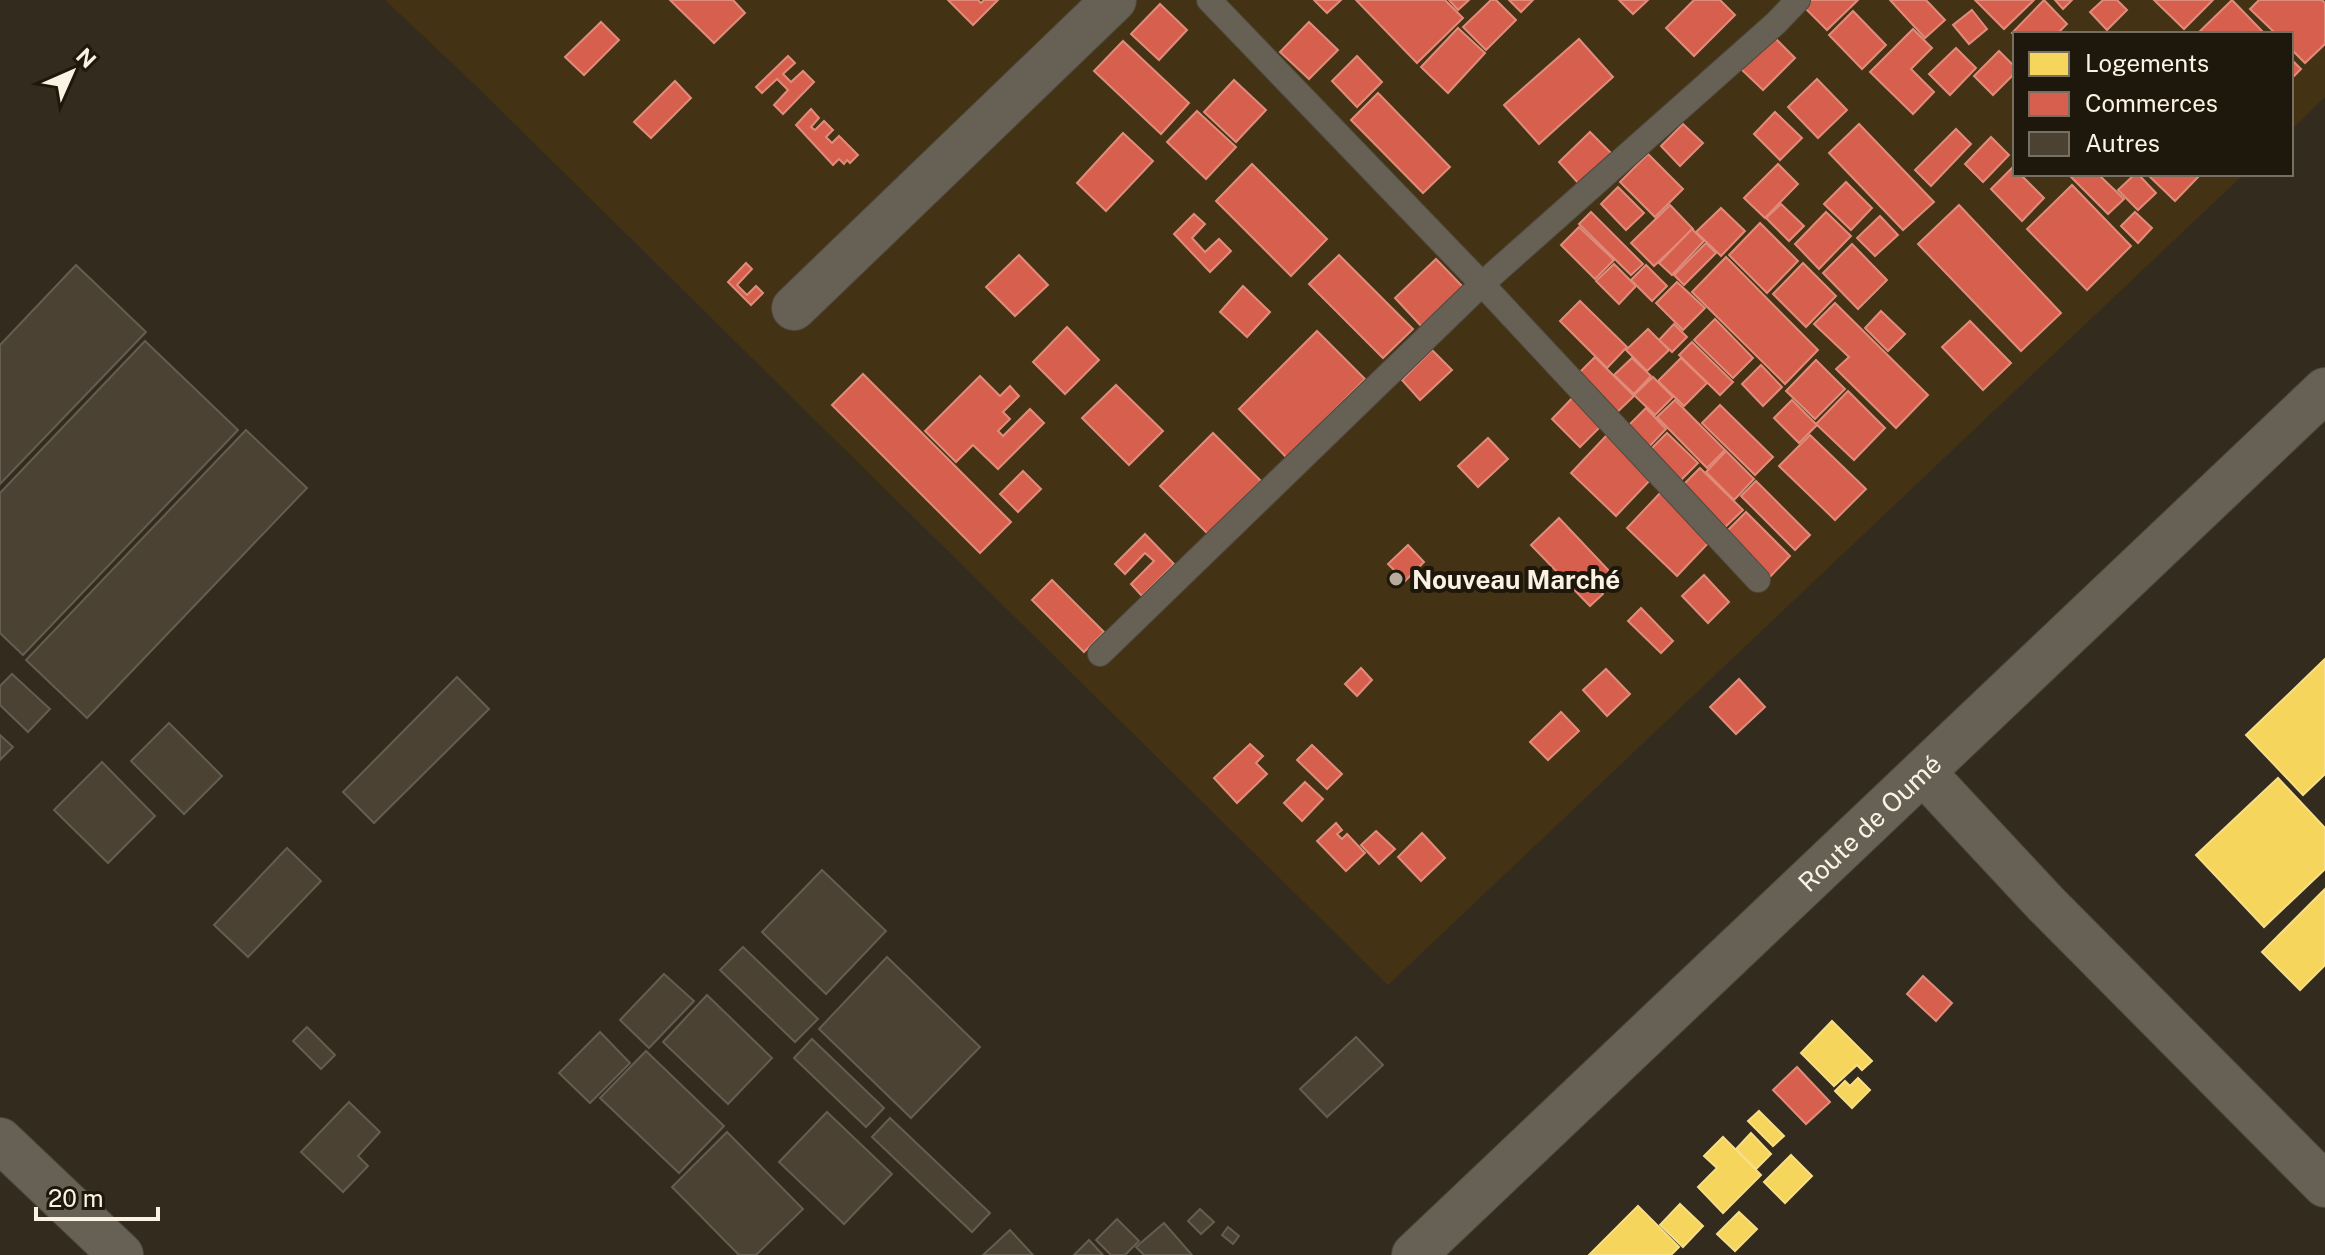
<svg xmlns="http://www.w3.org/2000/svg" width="2325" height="1255" font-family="'Public Sans',sans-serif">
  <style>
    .built { fill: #433214 }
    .homes { fill: #f6d55c; stroke: #f8de84; stroke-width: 2 }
    .shops { fill: #d6604d; stroke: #e18c7a; stroke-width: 2 }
    .building { fill: #4b4234; stroke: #645d52; stroke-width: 2 }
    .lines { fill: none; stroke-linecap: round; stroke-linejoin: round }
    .service-casing { stroke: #4f483d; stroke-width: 26 }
    .minor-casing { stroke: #4f483d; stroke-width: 46 }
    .tertiary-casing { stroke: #4f483d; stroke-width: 46 }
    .service { stroke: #676155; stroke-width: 24 }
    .minor { stroke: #676155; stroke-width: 44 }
    .tertiary { stroke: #676155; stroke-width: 44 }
    .poi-dot { fill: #b6ac9e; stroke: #1e170c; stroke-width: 3 }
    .labels { text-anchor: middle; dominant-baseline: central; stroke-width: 8; stroke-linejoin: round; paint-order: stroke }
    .poi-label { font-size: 26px; font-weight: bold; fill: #fcf2e3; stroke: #1e170c; text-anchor: start }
    .street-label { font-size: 26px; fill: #fcf2e3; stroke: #1e170c }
  </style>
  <rect width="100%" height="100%" fill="#332b1d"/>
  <!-- built -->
  <path class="built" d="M385,0H2325V97L2291,130V34H2015V174H2244L1388,985L475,85Z"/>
  <!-- homes -->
  <g class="homes">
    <path d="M2325,659V774L2303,795L2246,735Z"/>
    <path d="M2278,778L2325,828V869L2264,927L2196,855Z"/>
    <path d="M2325,889V965L2300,990L2262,952Z"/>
    <path d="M1832,1021L1872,1061L1862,1070L1857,1065L1834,1086L1801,1053Z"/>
    <path d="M1858,1078L1870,1090L1852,1108L1835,1091L1845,1081L1850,1086Z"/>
    <path d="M1759,1111L1784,1136L1773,1146L1748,1121Z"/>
    <path d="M1751,1133L1771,1154L1756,1169L1736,1149Z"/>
    <path d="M1723,1137L1761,1175L1723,1213L1698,1187L1717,1168L1704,1156Z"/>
    <path d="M1791,1155L1812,1176L1785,1203L1764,1182Z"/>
    <path d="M1680,1204L1703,1226L1683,1247L1660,1225Z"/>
    <path d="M1638,1206L1679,1247L1671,1255H1589Z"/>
    <path d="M1739,1212L1757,1229L1735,1251L1717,1234Z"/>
  </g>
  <!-- shops -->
  <g class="shops">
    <path d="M670,0H733L745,13L714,43Z"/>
    <path d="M948,0H978L981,3L984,0H998L973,25Z"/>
    <path d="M1314,0H1341L1327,13Z"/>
    <path d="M1356,0H1445L1463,18L1417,63Z"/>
    <path d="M1449,0H1469L1458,10Z"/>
    <path d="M1491,0H1496L1516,20L1486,50L1463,27Z"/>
    <path d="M1509,0H1533L1521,12Z"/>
    <path d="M1619,0H1648L1633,14Z"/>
    <path d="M1694,0H1720L1735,15L1694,56L1666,28Z"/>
    <path d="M1803,0H1858L1827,30L1800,3Z"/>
    <path d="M1890,0H1926L1945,20L1925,38Z"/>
    <path d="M1975,0H2034L2004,29Z"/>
    <path d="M2044,0L2067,24L2057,34H2015V36L2012,33Z"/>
    <path d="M2055,0H2072L2063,9Z"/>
    <path d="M2103,0H2117L2127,10L2107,30L2090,12Z"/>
    <path d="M2154,0H2213L2184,29Z"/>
    <path d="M2232,0L2263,32L2261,34H2197Z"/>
    <path d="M2259,0H2322L2325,3V44L2305,63L2291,49V34H2276L2250,9Z"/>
    <path d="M1160,4L1187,30L1159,60L1131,34Z"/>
    <path d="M1972,10L1987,29L1969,44L1953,25Z"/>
    <path d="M1853,11L1886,45L1862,69L1829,35Z"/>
    <path d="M601,22L619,40L584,75L565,57Z"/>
    <path d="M1309,22L1338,50L1309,79L1280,52Z"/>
    <path d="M1458,28L1485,53L1448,93L1421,67Z"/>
    <path d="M1913,29L1932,48L1911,69L1934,92L1913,114L1870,72Z"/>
    <path d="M1773,36L1795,58L1763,90L1741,69Z"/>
    <path d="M1579,39L1613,77L1539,144L1504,105Z"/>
    <path d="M1123,41L1189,103L1161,134L1094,71Z"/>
    <path d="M1956,48L1976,68L1950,95L1929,74Z"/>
    <path d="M1999,51L2015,67V73L1993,95L1974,76Z"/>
    <path d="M788,56L795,63L783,74L791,82L803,71L814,82L783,114L774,105L788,90L777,79L762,93L756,87Z"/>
    <path d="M1357,56L1382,82L1357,107L1332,81Z"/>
    <path d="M2291,59L2301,69L2291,79Z"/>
    <path d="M1817,79L1847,110L1818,138L1788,107Z"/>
    <path d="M1234,80L1266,110L1236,142L1204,112Z"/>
    <path d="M675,81L691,98L651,138L634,122Z"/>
    <path d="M1378,93L1450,167L1423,193L1351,120Z"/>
    <path d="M811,109L819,118L811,127L815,130L824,121L833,130L826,137L832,143L839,136L858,155L850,163L847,160L844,164L839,159L833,165L796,125Z"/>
    <path d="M1197,111L1236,147L1206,179L1167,142Z"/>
    <path d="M1775,112L1802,138L1780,160L1754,134Z"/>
    <path d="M1683,124L1703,143L1680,166L1661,146Z"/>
    <path d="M1859,124L1934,202L1903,230L1829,153Z"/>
    <path d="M1956,129L1971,144L1931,186L1915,170Z"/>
    <path d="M1590,132L1612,154L1580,185L1559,162Z"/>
    <path d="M1123,133L1153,161L1106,211L1077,183Z"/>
    <path d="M1991,137L2009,155L1983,182L1965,164Z"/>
    <path d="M1648,154L1683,189L1655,217L1620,182Z"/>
    <path d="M1252,164L1327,239L1291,276L1216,201Z"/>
    <path d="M1778,164L1798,184L1765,218L1744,198Z"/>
    <path d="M2013,167L2015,174H2020L2044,198L2022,221L1991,189Z"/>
    <path d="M2068,174H2098L2124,199L2108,214Z"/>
    <path d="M2135,174H2138L2156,193L2138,210L2118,190Z"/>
    <path d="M2147,174H2201L2175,201Z"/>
    <path d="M1846,182L1872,208L1851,230L1824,204Z"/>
    <path d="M2072,185L2131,246L2087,290L2027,229Z"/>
    <path d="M1618,187L1644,213L1626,230L1601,204Z"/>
    <path d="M1781,204L1804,226L1789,241L1766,218Z"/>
    <path d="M1670,205L1693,229L1654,266L1631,243Z"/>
    <path d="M1959,205L2061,313L2021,351L1918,244Z"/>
    <path d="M1721,208L1745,231L1721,256L1696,232Z"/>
    <path d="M1591,212L1643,264L1631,275L1579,224Z"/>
    <path d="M1826,212L1851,236L1819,269L1795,244Z"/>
    <path d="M2135,212L2152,228L2138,243L2121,226Z"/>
    <path d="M1194,214L1205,224L1192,238L1205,252L1219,239L1231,251L1210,272L1174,234Z"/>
    <path d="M1880,216L1898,235L1875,256L1857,238Z"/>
    <path d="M1760,223L1798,261L1767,293L1729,255Z"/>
    <path d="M1579,227L1614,260L1595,279L1561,245Z"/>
    <path d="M1692,229L1704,241L1672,275L1659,263Z"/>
    <path d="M1706,243L1716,253L1684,285L1674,275Z"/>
    <path d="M1852,244L1887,280L1858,309L1823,273Z"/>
    <path d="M1019,255L1048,285L1015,316L986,287Z"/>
    <path d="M1339,255L1413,329L1383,358L1309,284Z"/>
    <path d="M1726,257L1818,350L1785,384L1692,292Z"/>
    <path d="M1436,259L1464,288L1423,328L1395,298Z"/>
    <path d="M746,263L752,269L737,285L747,295L756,286L763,293L751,305L728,282Z"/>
    <path d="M1803,263L1836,296L1806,327L1773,294Z"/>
    <path d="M1614,264L1636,286L1619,304L1596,281Z"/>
    <path d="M1646,265L1667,286L1652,301L1631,280Z"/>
    <path d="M1677,282L1705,308L1683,330L1656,303Z"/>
    <path d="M1243,286L1270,312L1247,337L1220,312Z"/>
    <path d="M1580,301L1627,347L1607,368L1560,321Z"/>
    <path d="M1835,303L1928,395L1896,428L1836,369L1849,357L1814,324Z"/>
    <path d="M1881,311L1905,334L1888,351L1865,328Z"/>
    <path d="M1715,319L1753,358L1733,378L1694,340Z"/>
    <path d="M1970,321L2011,363L1983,390L1942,347Z"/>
    <path d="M1674,324L1687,337L1672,352L1659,340Z"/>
    <path d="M1067,327L1099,360L1065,394L1033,362Z"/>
    <path d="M1648,329L1669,350L1647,371L1626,350Z"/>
    <path d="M1317,331L1365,379L1287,458L1239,409Z"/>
    <path d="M1692,342L1733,382L1720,395L1679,355Z"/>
    <path d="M1432,350L1452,370L1420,400L1402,380Z"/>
    <path d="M1595,357L1634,396L1611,418L1573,379Z"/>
    <path d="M1632,358L1651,376L1634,394L1614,375Z"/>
    <path d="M1681,358L1707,383L1684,406L1658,381Z"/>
    <path d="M1816,360L1845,389L1815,419L1786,391Z"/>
    <path d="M1761,365L1782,387L1763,406L1742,384Z"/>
    <path d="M863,374L1011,522L980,553L832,405Z"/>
    <path d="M980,376L1000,396L1010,386L1019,396L1003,412L1010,419L998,431L1003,436L1030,409L1044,423L998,469L973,445L956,462L925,431Z"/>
    <path d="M1653,377L1673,397L1655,415L1634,395Z"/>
    <path d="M1116,385L1163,431L1129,465L1082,418Z"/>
    <path d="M1579,391L1608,419L1580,447L1552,419Z"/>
    <path d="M1848,391L1885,428L1854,460L1816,424Z"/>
    <path d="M1675,400L1725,450L1707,468L1657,417Z"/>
    <path d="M1792,400L1817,425L1799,443L1774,418Z"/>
    <path d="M1720,405L1773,457L1755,475L1702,423Z"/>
    <path d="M1646,408L1666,429L1644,452L1624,430Z"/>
    <path d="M1213,433L1261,481L1208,534L1160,486Z"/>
    <path d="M1667,433L1698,463L1675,486L1644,456Z"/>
    <path d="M1607,435L1652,478L1616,516L1571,473Z"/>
    <path d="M1810,435L1866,489L1835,520L1779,466Z"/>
    <path d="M1488,438L1508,459L1478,487L1458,466Z"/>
    <path d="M1726,451L1754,479L1734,500L1706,472Z"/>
    <path d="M1700,468L1743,510L1720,532L1678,490Z"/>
    <path d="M1023,471L1041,489L1018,512L1000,494Z"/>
    <path d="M1756,481L1810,535L1795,550L1741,496Z"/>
    <path d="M1663,490L1713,538L1677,576L1627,528Z"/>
    <path d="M1746,512L1790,556L1765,582L1721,537Z"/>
    <path d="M1559,518L1611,573L1597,587L1603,594L1590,606L1531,545Z"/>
    <path d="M1145,534L1174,564L1142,596L1131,584L1154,561L1145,553L1125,574L1115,564Z"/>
    <path d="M1408,545L1424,562L1405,581L1388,564Z"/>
    <path d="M1704,575L1729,602L1708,623L1682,596Z"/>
    <path d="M1052,580L1104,632L1084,652L1032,600Z"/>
    <path d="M1641,608L1673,641L1661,653L1628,621Z"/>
    <path d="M1361,668L1372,680L1357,696L1345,684Z"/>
    <path d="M1606,669L1630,694L1607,716L1583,690Z"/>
    <path d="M1739,679L1765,707L1736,734L1710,707Z"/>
    <path d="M1561,712L1579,731L1548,760L1530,742Z"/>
    <path d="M1250,744L1263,756L1256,763L1267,774L1237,803L1214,778Z"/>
    <path d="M1312,745L1342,774L1327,789L1297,760Z"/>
    <path d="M1305,782L1323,799L1302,821L1284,803Z"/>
    <path d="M1336,823L1342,830L1337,834L1342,839L1347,834L1365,853L1346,871L1317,841Z"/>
    <path d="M1376,831L1395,849L1379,864L1361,845Z"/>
    <path d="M1422,833L1445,858L1421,881L1398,857Z"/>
    <path d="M1923,976L1952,1003L1936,1021L1907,994Z"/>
    <path d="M1797,1067L1830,1102L1806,1124L1773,1090Z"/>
  </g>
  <!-- building -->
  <g class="building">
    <path d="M76,265L146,332L0,484V345Z"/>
    <path d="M145,341L238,430L23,655L0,633V493Z"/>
    <path d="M246,430L307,488L87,718L26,660Z"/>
    <path d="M12,674L50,709L28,732L0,705V686Z"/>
    <path d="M457,677L489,709L374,823L343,792Z"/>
    <path d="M169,723L222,776L184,814L131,761Z"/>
    <path d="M0,735L13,747L0,760Z"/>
    <path d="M102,762L155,816L108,863L54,810Z"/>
    <path d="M287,848L321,881L248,957L214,925Z"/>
    <path d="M822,870L886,931L826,994L762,932Z"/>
    <path d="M743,947L818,1019L795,1042L720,970Z"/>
    <path d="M887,957L980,1047L911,1118L819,1029Z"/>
    <path d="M664,974L694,1001L649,1048L620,1020Z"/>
    <path d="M707,995L772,1058L728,1104L663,1042Z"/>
    <path d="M307,1027L335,1055L321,1069L293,1041Z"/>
    <path d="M600,1032L630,1063L590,1103L559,1073Z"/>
    <path d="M1356,1037L1383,1065L1327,1117L1300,1089Z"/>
    <path d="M812,1039L884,1108L866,1127L794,1058Z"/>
    <path d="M646,1051L724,1126L679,1173L600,1098Z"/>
    <path d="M349,1102L380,1132L358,1156L368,1166L343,1192L301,1152Z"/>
    <path d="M827,1112L892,1174L844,1224L779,1162Z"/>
    <path d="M890,1118L990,1213L972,1232L872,1137Z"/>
    <path d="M727,1132L803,1209L756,1255H739L672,1187Z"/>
    <path d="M1200,1209L1214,1222L1201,1234L1188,1221Z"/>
    <path d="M1117,1219L1139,1241L1125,1255H1111L1096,1240Z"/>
    <path d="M1164,1223L1192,1255H1144L1136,1247Z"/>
    <path d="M1228,1227L1239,1236L1233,1244L1222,1235Z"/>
    <path d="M1010,1230L1033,1255H983Z"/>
    <path d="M1089,1240L1103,1255H1074Z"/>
  </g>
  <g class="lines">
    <defs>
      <g id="service">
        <path d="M1209,0L1482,284L1758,580"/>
        <path d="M1100,654L1482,284L1776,23L1798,0"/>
      </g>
      <g id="minor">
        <path d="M794,308L1114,0"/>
        <path d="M1923,772L2046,904L2325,1185"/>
        <path d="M0,1140L121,1255"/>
      </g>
      <g id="tertiary">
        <path id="s1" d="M1414,1255L2325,390"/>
      </g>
    </defs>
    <!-- service casing -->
    <use href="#service" class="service-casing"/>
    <!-- minor casing -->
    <use href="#minor" class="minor-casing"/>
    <!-- tertiary casing -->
    <use href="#tertiary" class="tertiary-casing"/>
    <!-- service -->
    <use href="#service" class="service"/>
    <!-- minor -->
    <use href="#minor" class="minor"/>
    <!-- tertiary -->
    <use href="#tertiary" class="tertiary"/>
  </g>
  <!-- markers -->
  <circle class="poi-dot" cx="1396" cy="579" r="8"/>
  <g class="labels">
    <!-- poi labels -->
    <g class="poi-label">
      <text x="1412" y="579">Nouveau Marché</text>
    </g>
    <!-- street labels -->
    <g class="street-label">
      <text stroke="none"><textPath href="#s1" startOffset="628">Route de Oumé</textPath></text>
    </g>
  </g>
  <!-- legend -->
  <rect x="2013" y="32" width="280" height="144" fill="#1e170c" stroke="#776f62" stroke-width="2"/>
  <rect x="2029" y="52" width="40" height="24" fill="#f6d55c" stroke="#776f62" stroke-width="2"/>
  <text x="2085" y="72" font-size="24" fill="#fcf2e3">Logements</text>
  <rect x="2029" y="92" width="40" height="24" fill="#d6604d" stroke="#776f62" stroke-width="2"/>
  <text x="2085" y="112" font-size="24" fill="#fcf2e3">Commerces</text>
  <rect x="2029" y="132" width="40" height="24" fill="#4b4234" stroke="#776f62" stroke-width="2"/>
  <text x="2085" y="152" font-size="24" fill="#fcf2e3">Autres</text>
  <!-- north arrow -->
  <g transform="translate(72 72) rotate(45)" stroke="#1e170c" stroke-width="6" paint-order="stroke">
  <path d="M0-6L14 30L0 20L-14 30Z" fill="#fcf2e3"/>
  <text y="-12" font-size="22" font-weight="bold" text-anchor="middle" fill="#fcf2e3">N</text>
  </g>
  <!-- scale -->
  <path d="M36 1207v12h122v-12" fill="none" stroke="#fcf2e3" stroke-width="4"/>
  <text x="48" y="1207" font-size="24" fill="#fcf2e3" stroke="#1e170c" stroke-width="6" paint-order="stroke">20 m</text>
</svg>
